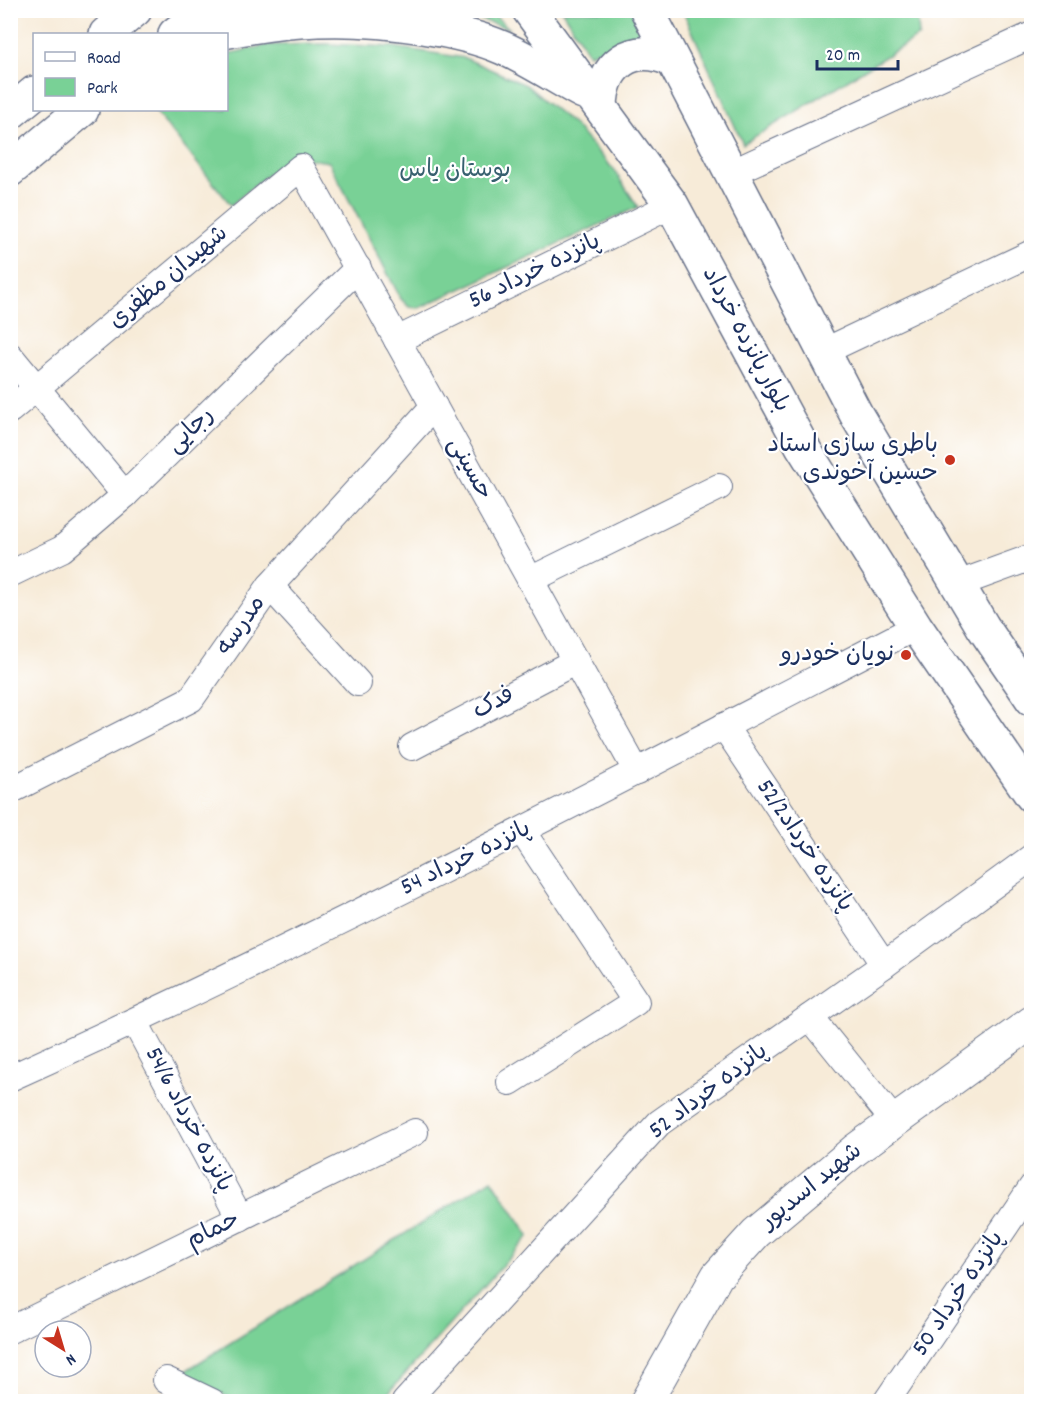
<svg xmlns="http://www.w3.org/2000/svg" width="1042" height="1412" font-family="Dekko,'Playpen Sans Arabic',sans-serif">
  <style>
    .green { fill: #79d196; stroke: #4a807a; stroke-width: 1.5 }
    .lines { fill: none; stroke-linecap: round; stroke-linejoin: round }
    .minor-casing { stroke: #687189; stroke-width: 28 }
    .tertiary-casing { stroke: #687189; stroke-width: 34 }
    .secondary-casing { stroke: #687189; stroke-width: 36 }
    .primary-casing { stroke: #687189; stroke-width: 36 }
    .minor { stroke: #fff; stroke-width: 26 }
    .tertiary { stroke: #fff; stroke-width: 32 }
    .secondary { stroke: #fff; stroke-width: 33 }
    .primary { stroke: #fff; stroke-width: 33 }
    .poi-dot { fill: #c8321e; stroke: #fff; stroke-width: 2 }
    .labels { text-anchor: middle; dominant-baseline: central; stroke-width: 4.5; stroke-linejoin: round; paint-order: stroke }
    .park-label { font-size: 24px; fill: #37606f; stroke: #fff }
    .street-label { font-size: 24px; fill: #1b2f5e; stroke: #fff }
    .poi-label { font-size: 24px; fill: #1b2f5e; stroke: #fff; text-anchor: end }
  </style>
  <rect width="100%" height="100%" fill="#fff"/>
  <filter id="ink" filterUnits="userSpaceOnUse"><feTurbulence type="fractalNoise" baseFrequency=".0167" numOctaves="2"/><feDisplacementMap in="SourceGraphic" scale="12" xChannelSelector="R" yChannelSelector="G"/><feConvolveMatrix kernelMatrix="1 2 1 2 8 2 1 2 1" color-interpolation-filters="sRGB"/></filter>
  <filter id="wash" filterUnits="userSpaceOnUse"><feTurbulence type="fractalNoise" baseFrequency=".008" numOctaves="4" result="noise"/><feDisplacementMap in="SourceGraphic" scale="24" xChannelSelector="R" yChannelSelector="G"/><feGaussianBlur stdDeviation="1.35" result="paint"/><feColorMatrix in="noise" values="0 0 0 0 0 0 0 0 0 0 0 0 0 0 0 0 0 1.4 0 .05"/><feComposite in="paint" operator="in"/></filter>
  <g filter="url(#wash)">
    <rect width="100%" height="100%" fill="#f7ebd8"/>
    <!-- green -->
    <g class="green">
      <path d="M454,11H489L510,29Z"/>
      <path d="M562,11H636L652,40L617,45L589,54Z"/>
      <path d="M683,11H917L919,36L743,144Z"/>
      <path d="M326,44L393,47L465,58L526,85L575,126L614,170L638,207L419,308L409,307L401,299L329,162L290,156L231,205L154,110H226L227,54L268,45Z"/>
      <path d="M492,1179L529,1236L381,1401H237L179,1375Z"/>
    </g>
  </g>
  <g filter="url(#ink)">
    <g class="lines">
      <defs>
        <g id="minor">
          <path d="M731,173L1032,35"/>
          <path d="M397,340L672,205"/>
          <path d="M823,352L1032,253"/>
          <path d="M10,356L125,495"/>
          <path d="M10,410L301,167L637,772"/>
          <path d="M10,574L62,549L125,495L358,268"/>
          <path d="M530,580L719,487"/>
          <path d="M958,584L1032,557"/>
          <path d="M270,586L358,683"/>
          <path d="M724,726L884,965"/>
          <path d="M412,747L576,661"/>
          <path d="M10,791L191,699L270,586L434,406"/>
          <path d="M810,1017L894,1121"/>
          <path d="M135,1022L240,1218"/>
          <path d="M10,1078C318,939 616,782 916,627"/>
          <path d="M510,1082L636,1002L522,831"/>
          <path d="M10,1330L415,1132"/>
          <path d="M166,1380L212,1402"/>
          <path d="M405,1402L659,1123L884,965L1032,857"/>
          <path d="M886,1402L1032,1187"/>
        </g>
        <path id="tertiary" d="M646,1402L717,1276L756,1233L855,1150L1032,1022"/>
        <g id="secondary">
          <path d="M106,34L135,10"/>
          <path d="M175,34L206,10"/>
          <path d="M10,113L34,93"/>
          <path d="M10,170L82,110"/>
        </g>
        <g id="primary">
          <path d="M529,10L672,205L802,446L916,627L1032,796"/>
          <path d="M647,10L857,416L983,627L1032,699"/>
          <path d="M214,34C287,18 349,15 423,27C449,31 478,37 503,48C530,60 557,78 583,92"/>
          <path d="M601,107C602,64 632,42 672,60"/>
        </g>
      </defs>
      <!-- minor casing -->
      <use href="#minor" class="minor-casing"/>
      <!-- tertiary casing -->
      <use href="#tertiary" class="tertiary-casing"/>
      <!-- secondary casing -->
      <use href="#secondary" class="secondary-casing"/>
      <!-- primary casing -->
      <use href="#primary" class="primary-casing"/>
      <!-- minor -->
      <use href="#minor" class="minor"/>
      <!-- tertiary -->
      <use href="#tertiary" class="tertiary"/>
      <!-- secondary -->
      <use href="#secondary" class="secondary"/>
      <!-- primary -->
      <use href="#primary" class="primary"/>
    </g>
  </g>
  <!-- markers -->
  <g class="poi-dot">
    <circle cx="950" cy="460" r="6"/>
    <circle cx="906" cy="655" r="6"/>
  </g>
  <g class="labels">
    <!-- park labels -->
    <g class="park-label">
      <text x="455" y="171">بوستان یاس</text>
    </g>
    <!-- street labels -->
    <g class="street-label">
      <text transform="translate(535 272) rotate(-26)">پانزده خرداد 56</text>
      <text transform="translate(169 278) rotate(-40)">شهیدان مظفری</text>
      <text transform="translate(745 340) rotate(62)">بلوار پانزده خرداد</text>
      <text transform="translate(191 431) rotate(-44)">رجایی</text>
      <text transform="translate(469 469) rotate(61)">حسینی</text>
      <text transform="translate(242 626) rotate(-55)">مدرسه</text>
      <text transform="translate(494 704) rotate(-28)">فدک</text>
      <text transform="translate(804 846) rotate(56)">پانزده خرداد52/2</text>
      <text transform="translate(466 859) rotate(-26)">پانزده خرداد 54</text>
      <text transform="translate(709 1092) rotate(-37)">پانزده خرداد 52</text>
      <text transform="translate(188 1120) rotate(62)">پانزده خرداد 54/6</text>
      <text transform="translate(812 1187) rotate(-39)">شهید اسدپور</text>
      <text transform="translate(213 1231) rotate(-26)">حمام</text>
      <text transform="translate(959 1294) rotate(-56)">پانزده خرداد 50</text>
    </g>
    <!-- poi labels -->
    <g class="poi-label">
      <text x="938" y="446">باطری سازی استاد<tspan x="938" dy="28">حسین آخوندی</tspan></text>
      <text x="894" y="655">نویان خودرو</text>
    </g>
  </g>
  <!-- margin -->
  <rect width="1042" height="1412" fill="none" stroke="#fff" stroke-width="36"/>
  <!-- legend -->
  <rect x="33" y="33" width="195" height="78" fill="#ffffff" stroke="#a4acbf" stroke-width="1.5"/>
  <rect x="45" y="52" width="30" height="9" fill="#ffffff" stroke="#a4acbf" stroke-width="1.5"/>
  <text x="87" y="63" font-size="18" fill="#1b2f5e">Road</text>
  <rect x="45" y="78" width="30" height="18" fill="#79d196" stroke="#a4acbf" stroke-width="1.5"/>
  <text x="87" y="93" font-size="18" fill="#1b2f5e">Park</text>
  <!-- north arrow -->
  <g transform="translate(63 1349) rotate(143)"><circle r="28" fill="#ffffff" stroke="#a4acbf" stroke-width="1.5"/>
  <path d="M0-4.5L10 22L0 15L-10 22Z" fill="#c8321e"/>
  <text y="-9" font-size="16" font-weight="bold" text-anchor="middle" fill="#1b2f5e">N</text>
  </g>
  <!-- scale -->
  <path d="M817 60v9h81v-9" fill="none" stroke="#1b2f5e" stroke-width="3"/>
  <text x="826" y="60" font-size="18" fill="#1b2f5e" stroke="#ffffff" stroke-width="4.5" paint-order="stroke">20 m</text>
</svg>
